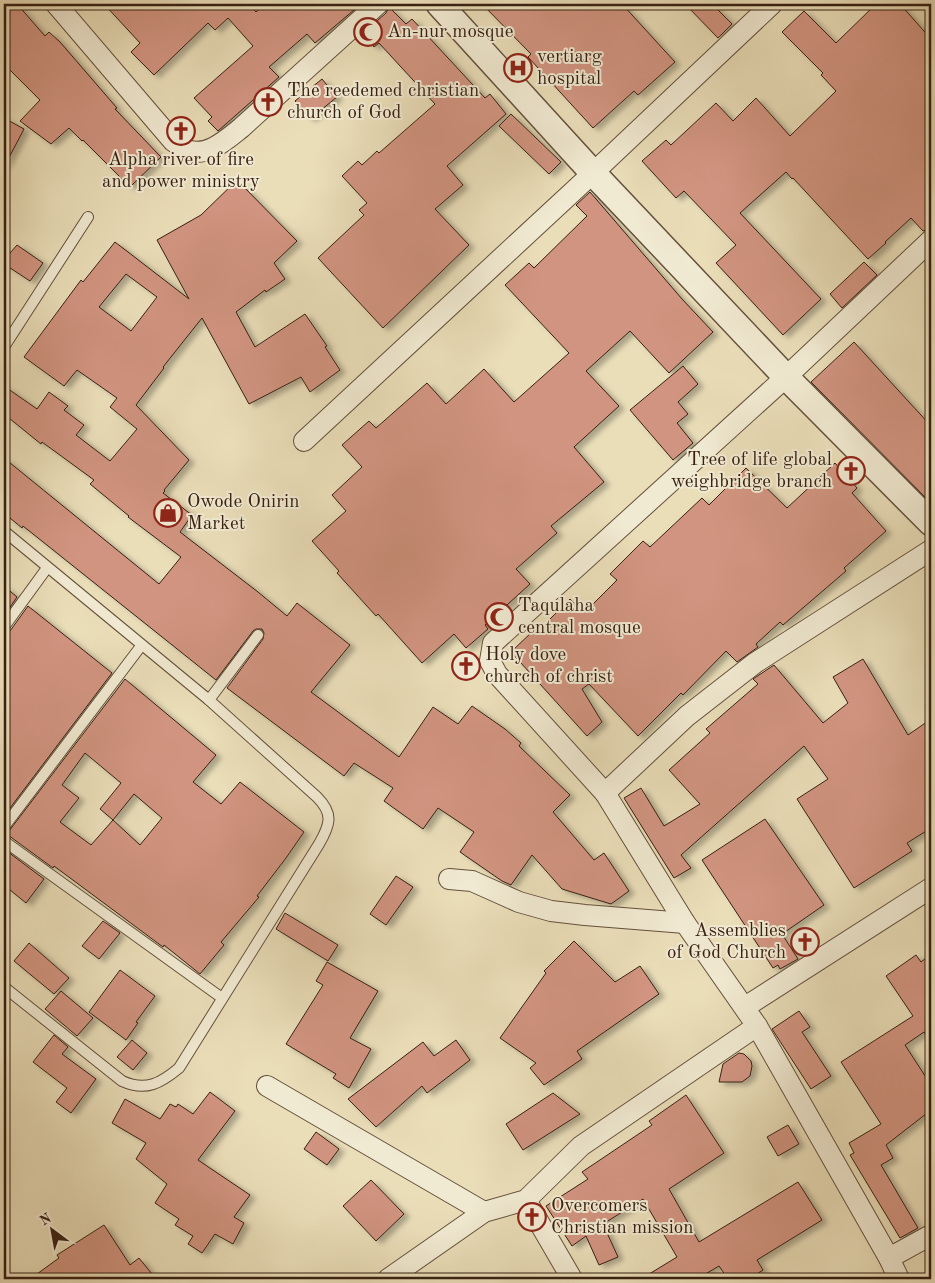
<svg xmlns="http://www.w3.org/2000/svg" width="935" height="1283" font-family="'Old Standard TT',serif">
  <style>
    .building { fill: #d19480; stroke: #372013; fill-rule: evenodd; filter: url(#shadow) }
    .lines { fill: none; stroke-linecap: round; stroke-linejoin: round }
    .service-casing { stroke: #64503c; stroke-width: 12 }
    .minor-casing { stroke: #64503c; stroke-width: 22 }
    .tertiary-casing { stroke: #64503c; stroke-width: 28 }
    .service { stroke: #f1ead2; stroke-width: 10 }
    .minor { stroke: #f1ead2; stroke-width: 20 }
    .tertiary { stroke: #f1ead2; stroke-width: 25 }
    .labels { text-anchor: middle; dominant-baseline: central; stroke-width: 4; stroke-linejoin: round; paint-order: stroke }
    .poi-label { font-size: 19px; fill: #372013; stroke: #f1ead2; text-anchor: start }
  </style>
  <defs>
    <filter id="shadow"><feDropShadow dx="5.5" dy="3" stdDeviation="2.5" flood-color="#0004"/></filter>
  </defs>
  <rect width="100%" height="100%" fill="#eadeb9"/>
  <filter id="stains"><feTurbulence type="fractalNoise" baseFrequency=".004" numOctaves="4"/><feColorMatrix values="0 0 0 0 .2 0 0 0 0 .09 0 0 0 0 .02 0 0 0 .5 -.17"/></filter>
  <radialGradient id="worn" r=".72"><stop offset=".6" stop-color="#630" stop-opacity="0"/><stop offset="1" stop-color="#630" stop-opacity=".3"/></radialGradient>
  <!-- building -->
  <g class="building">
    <path d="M4,4H17L45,36L49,32L60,42L117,108L115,109L161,157L130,187L83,140L82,141L69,128L51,144L20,121L40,100L4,64Z"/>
    <path d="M104,4H248L256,12L265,4H361L315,43L307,34L269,67L279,77L218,131L208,121L212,117L194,98L253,46L228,18L215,30L208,23L154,75L131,52L140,43Z"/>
    <path d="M482,4H622L675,62L638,95L634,91L593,128L528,57L531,54Z"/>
    <path d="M685,4H712L732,24L718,38Z"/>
    <path d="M876,4H900L931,39V228L923,231L911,218L885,242L886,243L868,259L793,178L792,179L786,172L740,213L821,299L783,335L716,263L736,245L684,191L676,198L642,161L666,140L671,145L716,103L733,121L756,98L790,136L836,91L821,75L823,73L782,32L804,11L836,43Z"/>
    <path d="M389,7L406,24L412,19L485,98L490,94L506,114L447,166L463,185L435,209L469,245L383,328L318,258L364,215L359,210L367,203L342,176L358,161L362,165L377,151L379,153L435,104L379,43L374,47L362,34L386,13Z"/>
    <path d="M322,79L337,97L310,119L295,101Z"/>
    <path d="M511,114L561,162L549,174L499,126Z"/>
    <path d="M4,118L24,129L4,167Z"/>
    <path d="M237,180L297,241L274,263L285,279L266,292L265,290L236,312L255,347L305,314L327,346L325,347L340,370L310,392L301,377L249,404L202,318L163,367L164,368L136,405L189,460L164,490L165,491L163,493L192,515L180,532L258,592L287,616L297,603L350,645L311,692L399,757L433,707L458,724L472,706L505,729L521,743L519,746L570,795L553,812L594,860L604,853L629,891L611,904L562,889L532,855L511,885L502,881L460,852L474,832L438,808L423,829L384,801L393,788L354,763L344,776L227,688L263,639L264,633L262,629H256L253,631L216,680L23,526L22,528L4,513V458L159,584L181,557L128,517L129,516L90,484L94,480L42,442L41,444L4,414V386L37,409L49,392L68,406L64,410L84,425L76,435L110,461L137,429L110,407L117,398L77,370L64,386L24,357L81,280L83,282L115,242L189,299L157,240L201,215ZM126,274L157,297L131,331L99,307Z"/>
    <path d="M590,192L682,299L713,332L669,373L630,331L586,371L619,406L574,447L604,482L551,526L557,533L516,569L530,584L485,625L488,629L466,648L454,634L422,663L378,614L376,616L337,573L339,571L312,541L346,511L332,495L362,467L342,445L369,421L376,428L427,383L446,404L484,369L514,402L569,353L505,285L529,263L534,268L587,216L576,205Z"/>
    <path d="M17,245L43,263L30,281L4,264V260Z"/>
    <path d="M864,262L877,275L842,308L830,294Z"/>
    <path d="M854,342L931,426V503L811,382Z"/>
    <path d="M683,366L698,384L678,402L688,414L677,423L693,443L673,460L630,410Z"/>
    <path d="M835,463L857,488L852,493L886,531L844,568L846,571L783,625L780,622L756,644L758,647L737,662L726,651L683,695L681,693L638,736L589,684L582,689L602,722L587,736L511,652L535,629L537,632L570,599L584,613L617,580L610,574L643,541L650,547L702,498L709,505L746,468L787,508Z"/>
    <path d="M4,586L17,597L4,616Z"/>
    <path d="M28,606L112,673L4,816V634L10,631Z"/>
    <path d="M863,659L908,735L931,719V828L907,843L912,851L854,888L797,799L828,779L804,746L681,855L691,868L674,878L624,798L641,788L664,826L700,804L669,770L710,733L706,729L758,684L753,679L774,665L823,723L848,703L833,677Z"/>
    <path d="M125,679L216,755L193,782L221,804L240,782L304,832L286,858L257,896L259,897L221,942L224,945L200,974L164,945L163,947L54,866L53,868L8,835L4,834L9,831ZM85,753L121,783L100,809L113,820L134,794L162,818L140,845L113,820L91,845L60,822L79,798L62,785Z"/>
    <path d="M765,819L824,905L782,934L798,959L780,969L778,965L773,968L702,860Z"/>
    <path d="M4,849L44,879L26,903L4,885Z"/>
    <path d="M396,876L413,887L386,925L370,914Z"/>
    <path d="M285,913L338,945L328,961L276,929Z"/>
    <path d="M103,921L120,933L99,959L82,946Z"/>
    <path d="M574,941L615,982L640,966L659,994L577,1051L582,1059L544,1085L530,1068L536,1063L500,1038L546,973L544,971Z"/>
    <path d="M29,943L69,978L54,994L14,961Z"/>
    <path d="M931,954V1043L924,1032L905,1045L931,1085V1110L886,1145L893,1158L881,1165L918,1228L900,1238L850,1155L854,1153L849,1143L881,1124L841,1062L913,1016L886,976L916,955L921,962Z"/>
    <path d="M327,962L378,991L350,1038L371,1049L349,1088L333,1078L336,1074L286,1044L323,985L316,981Z"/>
    <path d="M120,970L155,996L136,1022L138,1023L126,1040L89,1012Z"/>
    <path d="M61,991L93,1018L77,1036L45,1009Z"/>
    <path d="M799,1011L810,1027L802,1032L831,1076L811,1089L772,1029Z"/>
    <path d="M54,1035L68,1047L62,1054L96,1079L71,1113L56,1102L67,1088L33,1062Z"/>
    <path d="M132,1040L147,1053L133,1070L117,1057Z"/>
    <path d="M456,1040L470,1060L427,1093L422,1086L376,1127L348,1099L423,1042L434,1056Z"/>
    <path d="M739,1053L744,1054L751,1061L752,1066L750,1076L742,1082H719L723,1064Z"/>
    <path d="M210,1092L235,1111L198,1160L250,1195L234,1217L244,1223L233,1244L215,1234L202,1253L188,1244L193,1236L175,1225L179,1219L155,1203L167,1184L136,1159L146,1143L112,1123L125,1099L160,1119L170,1104L176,1107L178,1104L193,1114Z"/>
    <path d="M553,1093L580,1114L523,1150L506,1124Z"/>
    <path d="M686,1095L724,1153L669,1189L699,1242L798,1182L822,1220L757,1260L763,1270L749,1279H728L719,1266L697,1279H641L677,1257L643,1199L603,1224L618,1257L599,1265L586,1236L572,1246L546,1206L588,1179L582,1172L652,1125L649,1121Z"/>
    <path d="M788,1125L799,1144L778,1156L767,1137Z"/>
    <path d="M316,1132L339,1149L327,1165L304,1149Z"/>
    <path d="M371,1180L404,1214L376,1241L343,1206Z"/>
    <path d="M104,1225L130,1265L139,1258L156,1279H30L59,1258L57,1255Z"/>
  </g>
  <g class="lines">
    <defs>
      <g id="service">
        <path d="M4,347L88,217"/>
        <path d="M4,531L209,700L317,797C334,814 330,825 319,844L179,1068C161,1083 146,1092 122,1081L4,987"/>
        <path d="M4,627L47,568"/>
        <path d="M209,700L258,635"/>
        <path d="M4,827L141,646"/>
        <path d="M4,841L222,998"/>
      </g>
      <g id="minor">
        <path d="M56,4L173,141C177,144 182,148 187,150C207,158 227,139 241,128L378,4"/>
        <path d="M304,441L593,173L772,4"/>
        <path d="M605,793L687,716L755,663L931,550"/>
        <path d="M449,879L472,881L519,902L551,911L585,915L685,923"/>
        <path d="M745,1007L931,888"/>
        <path d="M267,1086L484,1212"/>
        <path d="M526,1200L572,1279"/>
        <path d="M889,1258L931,1235"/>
        <path d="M388,1279L484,1212L526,1200L581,1146L757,1026"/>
        <path d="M899,1279L889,1258L757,1026L685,923L605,793L497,674L490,661L493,643L786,377L931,240"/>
      </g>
      <path id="tertiary" d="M439,4L593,173L786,377L931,523"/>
    </defs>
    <!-- service casing -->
    <use href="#service" class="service-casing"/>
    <!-- minor casing -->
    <use href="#minor" class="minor-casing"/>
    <!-- tertiary casing -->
    <use href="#tertiary" class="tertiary-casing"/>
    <!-- service -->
    <use href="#service" class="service"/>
    <!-- minor -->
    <use href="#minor" class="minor"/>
    <!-- tertiary -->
    <use href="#tertiary" class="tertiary"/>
  </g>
  <!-- icons -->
  <defs>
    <symbol id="mosque-ring" viewBox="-11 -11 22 22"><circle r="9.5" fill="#f1ead2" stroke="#8f2418" stroke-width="1.5"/><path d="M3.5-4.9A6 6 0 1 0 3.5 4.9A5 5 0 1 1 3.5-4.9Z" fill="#8f2418"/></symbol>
    <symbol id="hospital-ring" viewBox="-11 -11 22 22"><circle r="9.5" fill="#f1ead2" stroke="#8f2418" stroke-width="1.5"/><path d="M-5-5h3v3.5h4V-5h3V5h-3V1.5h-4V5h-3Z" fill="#8f2418"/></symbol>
    <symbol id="church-ring" viewBox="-11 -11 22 22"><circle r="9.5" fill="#f1ead2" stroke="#8f2418" stroke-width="1.5"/><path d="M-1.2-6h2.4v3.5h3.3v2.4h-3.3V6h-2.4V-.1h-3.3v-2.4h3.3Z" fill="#8f2418"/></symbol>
    <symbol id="shop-ring" viewBox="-11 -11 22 22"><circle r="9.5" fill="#f1ead2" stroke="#8f2418" stroke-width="1.5"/><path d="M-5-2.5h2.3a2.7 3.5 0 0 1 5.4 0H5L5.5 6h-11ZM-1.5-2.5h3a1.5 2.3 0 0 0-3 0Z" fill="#8f2418"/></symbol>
  </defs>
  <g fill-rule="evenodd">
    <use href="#mosque-ring" x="352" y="16" width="32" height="32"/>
    <use href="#hospital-ring" x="502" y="52" width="32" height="32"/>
    <use href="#church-ring" x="252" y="86" width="32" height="32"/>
    <use href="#church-ring" x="165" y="115" width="32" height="32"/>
    <use href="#church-ring" x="835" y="455" width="32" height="32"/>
    <use href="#shop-ring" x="152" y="497" width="32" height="32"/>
    <use href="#mosque-ring" x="483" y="601" width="32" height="32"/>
    <use href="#church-ring" x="450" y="650" width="32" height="32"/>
    <use href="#church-ring" x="789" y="926" width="32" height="32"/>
    <use href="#church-ring" x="516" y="1201" width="32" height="32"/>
  </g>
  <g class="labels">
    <!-- poi labels -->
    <g class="poi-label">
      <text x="387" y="32">An-nur mosque</text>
      <text x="537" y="57">vertiarg<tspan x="537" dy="22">hospital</tspan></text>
      <text x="287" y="91">The reedemed christian<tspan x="287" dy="22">church of God</tspan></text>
      <text x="181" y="160" text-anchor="middle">Alpha river of fire<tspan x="181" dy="22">and power ministry</tspan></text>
      <text x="832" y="460" text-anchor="end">Tree of life global<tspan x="832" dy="22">weighbridge branch</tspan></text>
      <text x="187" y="502">Owode Onirin<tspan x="187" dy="22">Market</tspan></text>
      <text x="518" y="606">Taqulaha<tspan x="518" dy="22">central mosque</tspan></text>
      <text x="485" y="655">Holy dove<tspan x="485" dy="22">church of christ</tspan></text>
      <text x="786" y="931" text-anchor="end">Assemblies<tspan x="786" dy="22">of God Church</tspan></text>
      <text x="551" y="1206">Overcomers<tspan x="551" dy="22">Christian mission</tspan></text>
    </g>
  </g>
  <!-- margin -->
  <rect width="935" height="1283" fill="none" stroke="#eadeb9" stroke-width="20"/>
  <rect x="5" y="5" width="925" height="1273" fill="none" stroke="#372013" stroke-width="2.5"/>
  <rect x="10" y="10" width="915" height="1263" fill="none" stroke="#372013"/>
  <!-- north arrow -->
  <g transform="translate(52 1230) rotate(328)" stroke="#f1ead2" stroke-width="4" paint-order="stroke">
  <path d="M0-4L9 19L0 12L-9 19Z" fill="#372013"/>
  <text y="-8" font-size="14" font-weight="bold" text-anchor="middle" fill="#372013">N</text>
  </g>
  <rect width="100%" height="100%" filter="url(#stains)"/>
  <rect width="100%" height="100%" fill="url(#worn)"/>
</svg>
